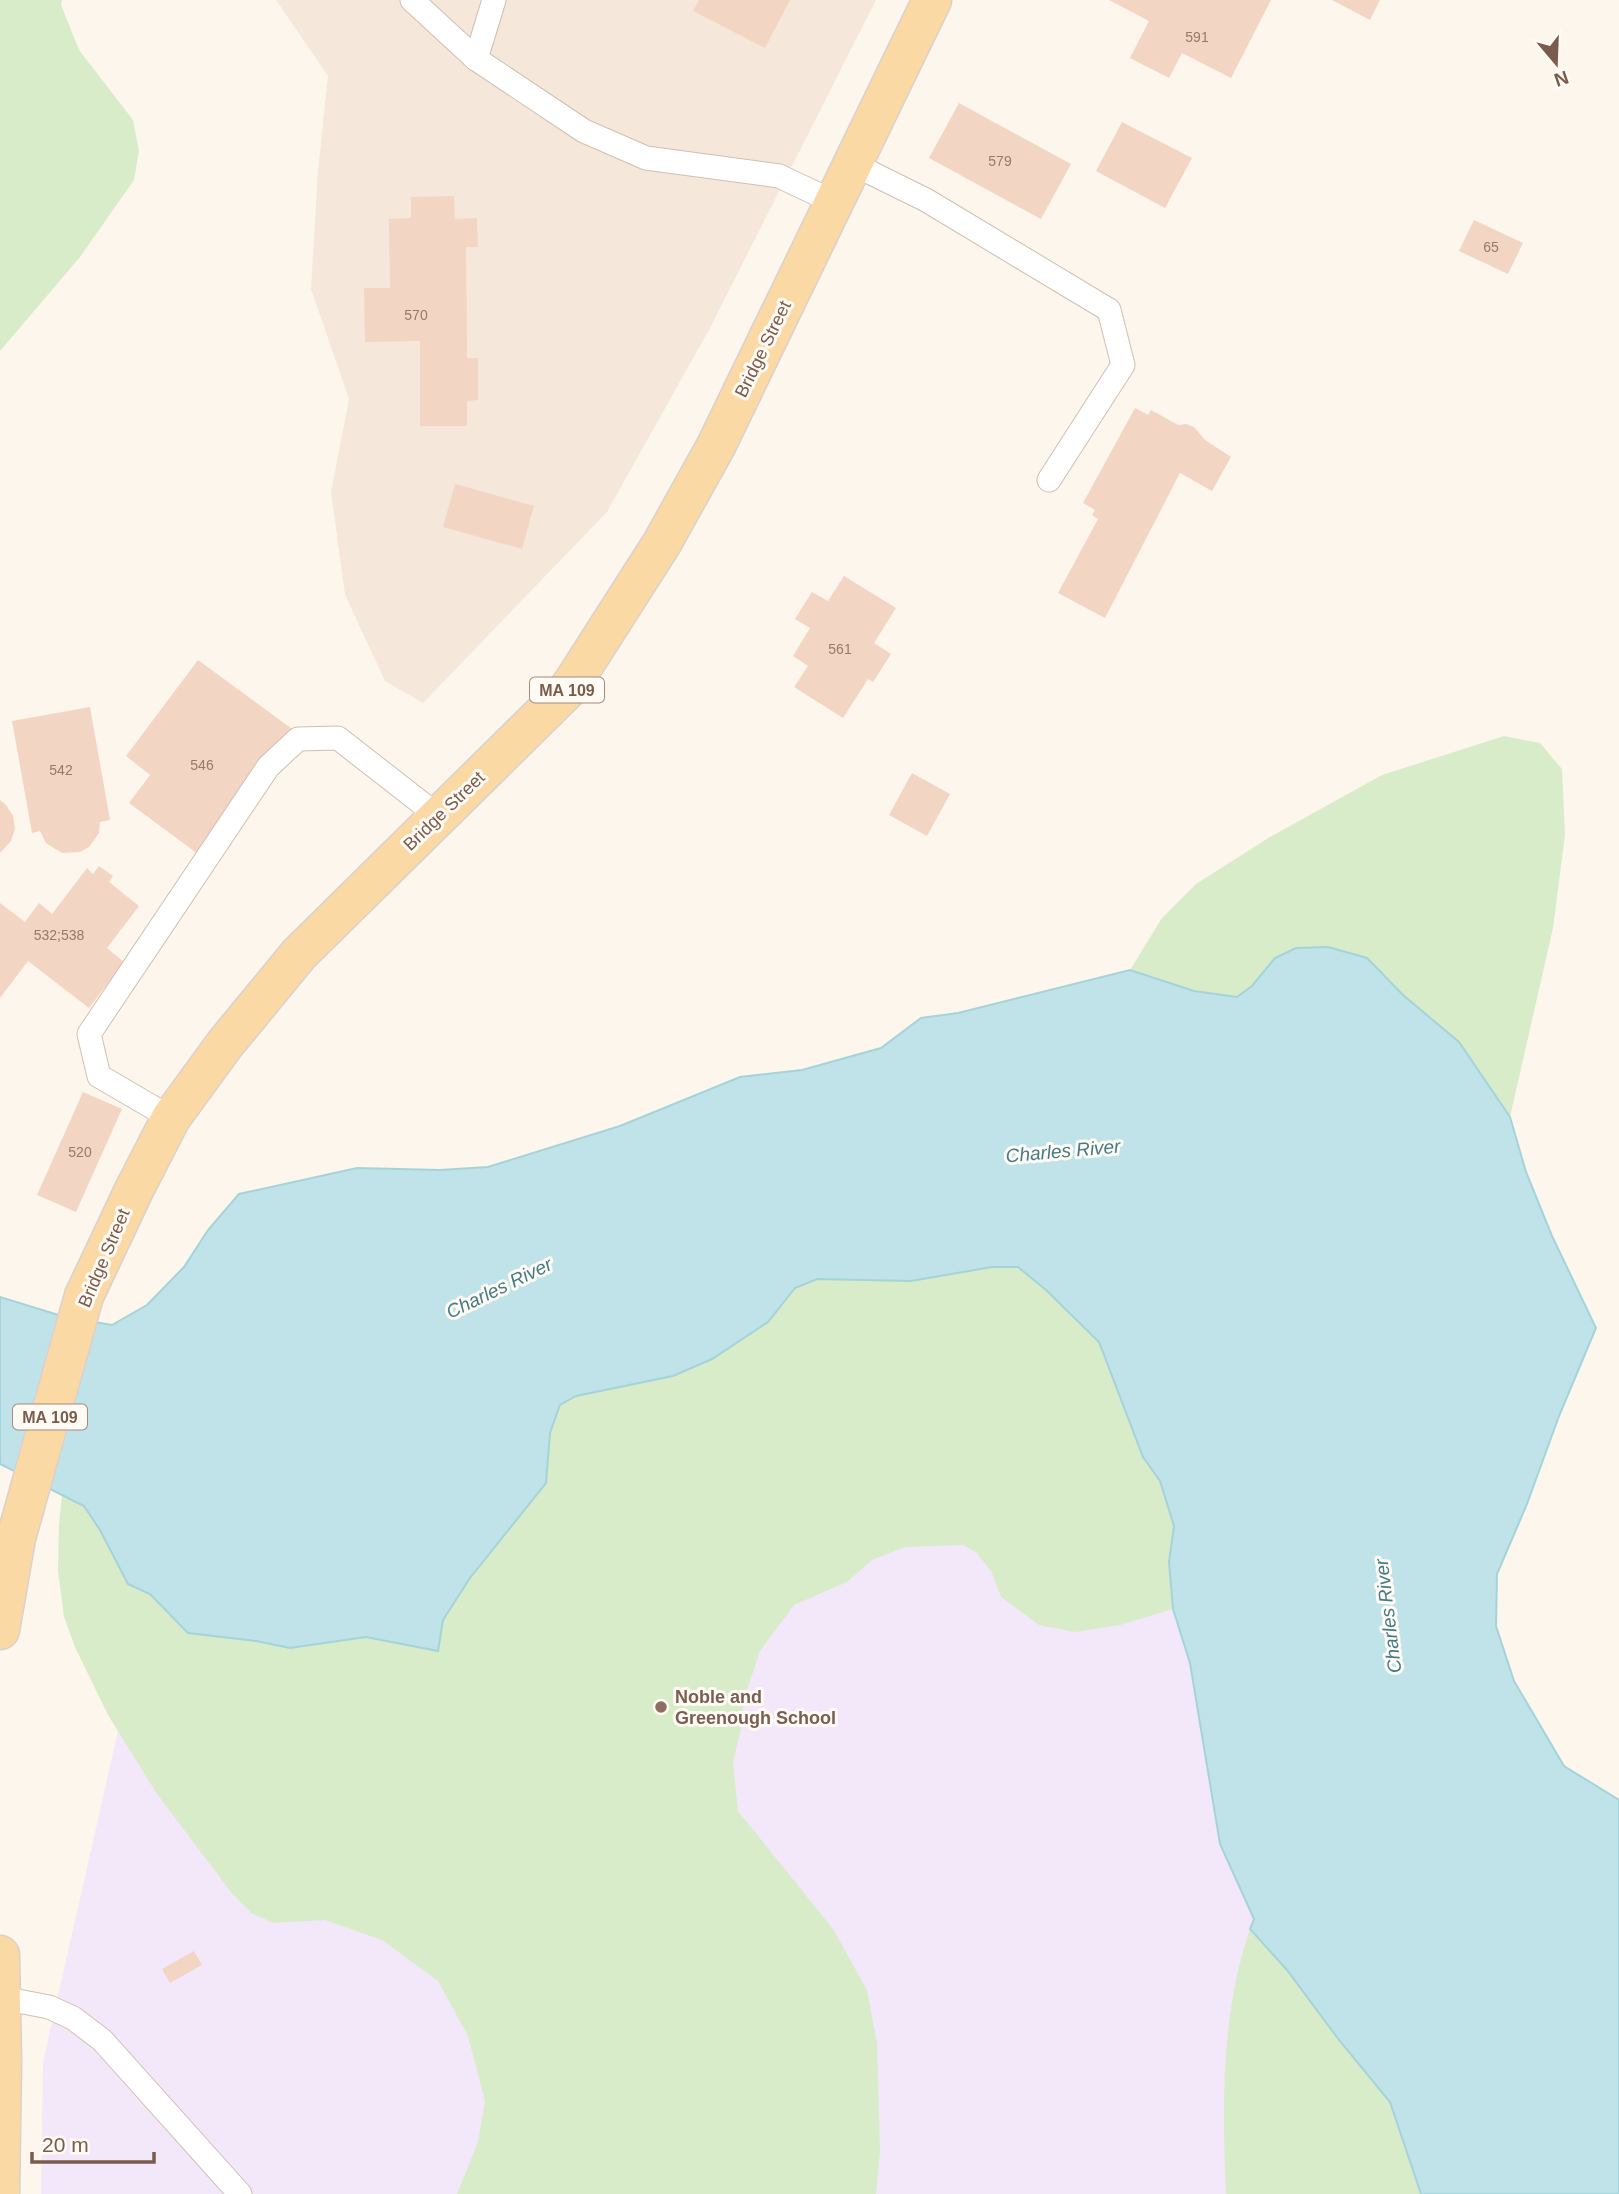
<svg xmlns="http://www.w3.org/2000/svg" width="1619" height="2194" font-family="Helvetica,sans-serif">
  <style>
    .residential { fill: #f5e8da }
    .education { fill: #f3e8fa }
    .green { fill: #d8ecc9 }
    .water { fill: #bfe3e8; stroke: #a5d3da; stroke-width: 2 }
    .building { fill: #f3d5c3 }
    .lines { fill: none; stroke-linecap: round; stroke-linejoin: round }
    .lane-casing { stroke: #d1beb0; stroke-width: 25 }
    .primary-casing { stroke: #dad1cd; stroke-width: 41 }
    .lane { stroke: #fff; stroke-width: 23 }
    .primary { stroke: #fbd9a5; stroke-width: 38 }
    .education-dot { fill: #8d6e63; stroke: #fffaf3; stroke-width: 2.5 }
    .labels { text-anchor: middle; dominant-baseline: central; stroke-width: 6; stroke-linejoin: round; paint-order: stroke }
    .number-label { font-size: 14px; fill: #987a6a }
    .shield { fill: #fffaf3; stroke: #a28b7f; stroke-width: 2 }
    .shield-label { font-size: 16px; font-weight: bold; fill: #7a5c4d }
    .street-label { font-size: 18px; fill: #7a5c4d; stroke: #fffaf3 }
    .education-label { font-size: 18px; font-weight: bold; fill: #785e54; stroke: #fffaf3; text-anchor: start }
    .water-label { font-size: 19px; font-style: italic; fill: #437c86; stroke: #fffaf3 }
  </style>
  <rect width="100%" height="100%" fill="#fdf6ec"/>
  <!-- residential -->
  <path class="residential" d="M276,0H876L710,328L607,512L423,703L385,681L345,595L331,492L349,399L311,289L318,171L328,76Z"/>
  <!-- education -->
  <path class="education" d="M1099,1342L1190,1663L1220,1844L1254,1919L1421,2194H41L43,2062L149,1594L470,1578L546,1483Z"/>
  <!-- green -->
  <g class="green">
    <path d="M0,0H62L61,5L79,50L133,120L139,151L134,180L80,257L0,351Z"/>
    <path d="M1504,736L1540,743L1562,769L1565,835L1553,928L1510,1117L1459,1042L1403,995L1367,958H1275L1252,986L1237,997L1194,991L1130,970L1162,918L1196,884L1270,837L1382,775Z"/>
    <path d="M992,1267H1018L1046,1290L1099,1342L1143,1457L1160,1481L1174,1526L1169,1562L1173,1609L1120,1625L1075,1632L1039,1625L1001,1597L992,1573L977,1553L963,1545L905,1547L872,1560L847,1582L794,1605L760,1651L744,1699L741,1729L733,1762L738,1811L833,1929L867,1990L877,2043L880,2151L876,2194H457L478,2142L485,2101L468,2036L438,1981L382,1940L325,1920L273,1923L251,1913L231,1892L157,1794L108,1715L75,1647L64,1617L58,1571L59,1524L62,1495L84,1506L100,1530L128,1584L149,1594L188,1633L256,1641L290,1648L366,1637L438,1651L443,1620L470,1578L546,1483L550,1433L560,1405L576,1396L768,1322L795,1288L817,1279L911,1281Z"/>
    <path d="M1250,1929L1287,1970L1339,2040L1390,2102L1421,2194H1226C1222,2104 1221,2014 1250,1929Z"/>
  </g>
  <!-- water -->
  <path class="water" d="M1328,947L1367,958L1403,995L1459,1042L1510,1117L1526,1172L1552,1236L1596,1328L1559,1416L1527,1504L1497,1574L1496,1626L1514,1681L1564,1766L1619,1800V2194H1421L1390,2102L1339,2040L1287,1970L1250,1929L1254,1919L1220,1844L1190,1663L1173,1609L1169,1562L1174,1526L1160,1481L1143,1457L1099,1342L1046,1290L1018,1267H992L911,1281L817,1279L795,1288L768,1322L712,1359L673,1376L576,1396L560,1405L550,1433L546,1483L470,1578L443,1620L438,1651L366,1637L290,1648L256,1641L188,1633L150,1594L128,1584L100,1530L84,1506L0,1464V1297L65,1317L112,1325L147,1305L184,1267L208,1230L239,1194L357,1168L440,1170L488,1167L620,1126L740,1077L802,1070L881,1048L921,1018L958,1013L1130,970L1194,991L1237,997L1252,986L1275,958L1296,948Z"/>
  <!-- building -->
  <g class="building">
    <path d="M699,0H790L765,48L693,11Z"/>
    <path d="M1109,0H1271L1231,78L1182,53L1169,78L1130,58L1149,21Z"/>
    <path d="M1332,0H1380L1370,20Z"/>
    <path d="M959,103L1071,164L1041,219L929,158Z"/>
    <path d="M1122,122L1192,158L1165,208L1096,171Z"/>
    <path d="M454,196L455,219L477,218L478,247H466L467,358H478V400L467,401V426H420V341L365,342L364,288H390L389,219L411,218V197Z"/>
    <path d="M1474,220L1523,243L1508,274L1459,251Z"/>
    <path d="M1135,408L1148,415L1151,410L1178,425L1186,424L1194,427L1205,440L1231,457L1212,491L1180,473L1105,618L1058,593L1098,519L1092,515L1095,510L1083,503Z"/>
    <path d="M455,484L534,506L522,549L443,527Z"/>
    <path d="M844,576L896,608L874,643L891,654L873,682L868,679L843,718L794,687L808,666L793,656L810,628L795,619L812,592L828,601Z"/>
    <path d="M198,660L292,729L198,854L129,803L150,775L126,756Z"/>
    <path d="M90,707L110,820L100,822L99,833L89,847L80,852L62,853L46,843L40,831L32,833L12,721Z"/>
    <path d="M912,773L950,794L927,836L889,815Z"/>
    <path d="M0,800L6,805L13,816L15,829L11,841L0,853Z"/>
    <path d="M99,866L113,876L109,882L139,906L107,948L124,962L89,1008L28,961L0,998V903L25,922L39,903L52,914L87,868L93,874Z"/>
    <path d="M83,1092L122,1109L76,1212L37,1195Z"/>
    <path d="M194,1951L202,1965L170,1983L162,1969Z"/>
  </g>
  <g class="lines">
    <defs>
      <g id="lane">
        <path d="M412,0L476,59L584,131L646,158L779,176L834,202"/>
        <path d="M476,59L494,0"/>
        <path d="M853,164L926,200L1109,310L1123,365L1049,480"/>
        <path d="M171,1118L99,1076L89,1034L268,767L298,739L338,738L438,816"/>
        <path d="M2,1998L49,2007L73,2018L102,2040L240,2194"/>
      </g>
      <g id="primary">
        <path d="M0,1630L16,1538L84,1296L134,1190L171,1118L225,1044L299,954L570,687L662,543L716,446L932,0"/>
        <path d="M0,1955L2,2062L0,2194"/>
      </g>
    </defs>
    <!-- lane casing -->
    <use href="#lane" class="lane-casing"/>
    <!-- primary casing -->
    <use href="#primary" class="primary-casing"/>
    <!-- lane -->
    <use href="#lane" class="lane"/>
    <!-- primary -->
    <use href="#primary" class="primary"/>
  </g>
  <!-- markers -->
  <circle class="education-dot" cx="661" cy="1707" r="7"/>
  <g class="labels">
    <!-- number labels -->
    <g class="number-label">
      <text x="1197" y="37">591</text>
      <text x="1000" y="161">579</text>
      <text x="1491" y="247">65</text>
      <text x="416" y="315">570</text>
      <text x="840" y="649">561</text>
      <text x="202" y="765">546</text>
      <text x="61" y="770">542</text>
      <text x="59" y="935">532;538</text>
      <text x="80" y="1152">520</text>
    </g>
    <!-- shield labels -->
    <g class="shield">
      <rect x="530" y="677.5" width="74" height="25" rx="5"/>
      <rect x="13" y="1404.5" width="74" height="25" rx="5"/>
    </g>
    <g class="shield-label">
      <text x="567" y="690">MA 109</text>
      <text x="50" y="1417">MA 109</text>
    </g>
    <!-- street labels -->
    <g class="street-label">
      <text transform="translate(763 349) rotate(-64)">Bridge Street</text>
      <text transform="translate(444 811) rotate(-44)">Bridge Street</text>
      <text transform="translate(104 1258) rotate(-67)">Bridge Street</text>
    </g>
    <!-- education labels -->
    <g class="education-label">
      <text x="675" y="1697">Noble and<tspan x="675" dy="21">Greenough School</tspan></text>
    </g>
    <!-- water labels -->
    <g class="water-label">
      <text transform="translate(1063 1151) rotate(-5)">Charles River</text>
      <text transform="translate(499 1288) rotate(-26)">Charles River</text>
      <text transform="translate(1388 1616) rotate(-97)">Charles River</text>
    </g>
  </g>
  <!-- north arrow -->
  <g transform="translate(1556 63) rotate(161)" stroke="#fffaf3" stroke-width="5" paint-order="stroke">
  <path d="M0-5L12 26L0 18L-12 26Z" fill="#7a5c4d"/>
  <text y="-10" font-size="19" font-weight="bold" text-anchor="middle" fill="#7a5c4d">N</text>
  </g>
  <!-- scale -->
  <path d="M32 2152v10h122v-10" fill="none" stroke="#7a5c4d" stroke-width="3.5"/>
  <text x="42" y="2152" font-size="21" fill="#7a5c4d" stroke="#fffaf3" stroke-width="5" paint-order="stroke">20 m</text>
</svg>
